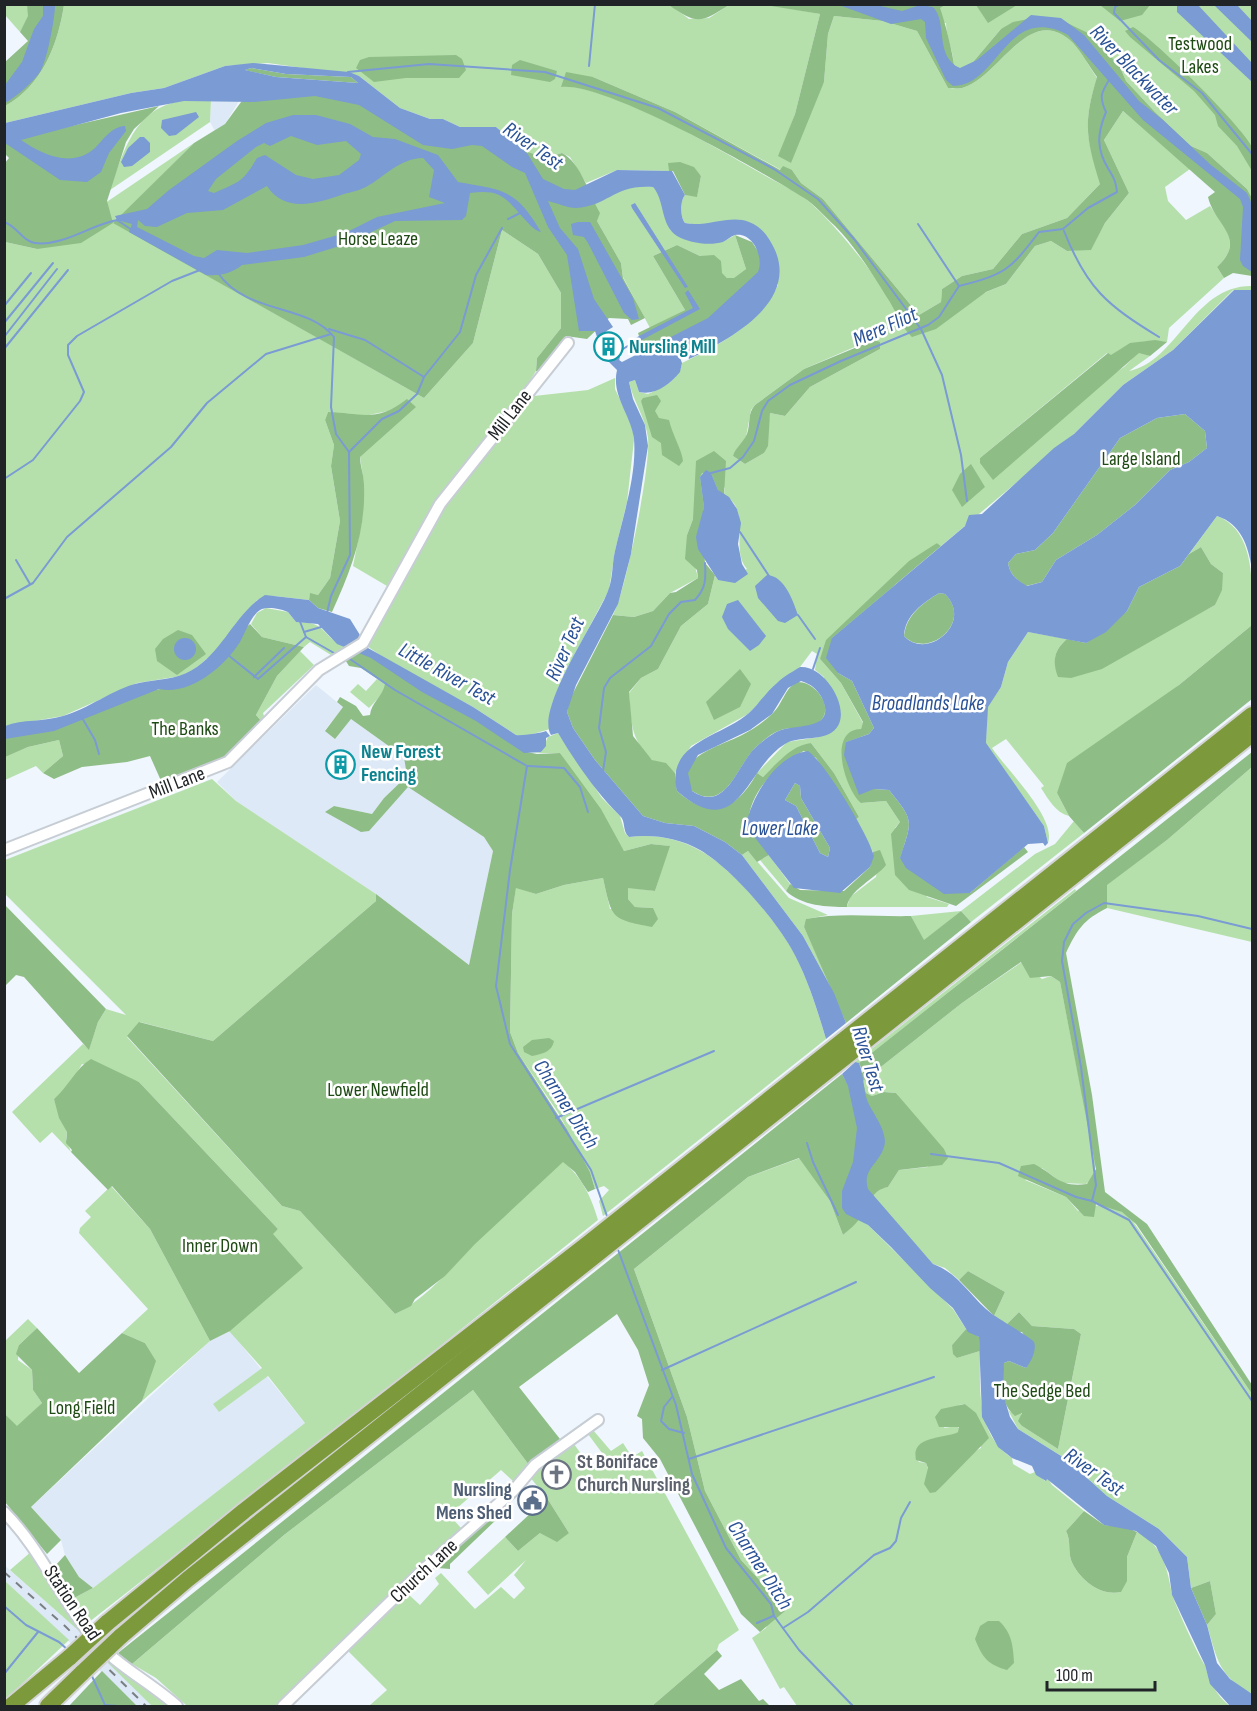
<svg xmlns="http://www.w3.org/2000/svg" width="1257" height="1711" font-family="'Sofia Sans Condensed',sans-serif">
  <style>
    .built { fill: #dde9f6 }
    .green { fill: #b5e0ac; fill-rule: evenodd }
    .forest { fill: #8fbd86 }
    .water { fill: #7a9bd3; fill-rule: evenodd }
    .lines { fill: none; stroke-linecap: round; stroke-linejoin: round }
    .stream { stroke: #7a9bd3; stroke-width: 2 }
    .minor-casing { stroke: #c7cdd4; stroke-width: 14 }
    .highway-casing { stroke: #d3d3d4; stroke-width: 20 }
    .minor { stroke: #fff; stroke-width: 10 }
    .highway { stroke: #7c9a3b; stroke-width: 16 }
    .rail { stroke: #7a7f83; stroke-width: 2; stroke-dasharray: 8 8; stroke-linecap: butt }
    .highway-bridge-casing { stroke: #d3d3d4; stroke-width: 20; stroke-linecap: butt }
    .highway-bridge { stroke: #7c9a3b; stroke-width: 16 }
    .labels { text-anchor: middle; dominant-baseline: central; stroke-width: 5; stroke-linejoin: round; paint-order: stroke }
    .park-label { font-size: 20px; fill: #1e4a13; stroke: #fff }
    .culture-label { font-size: 20px; font-weight: bold; fill: #0d838f; stroke: #fff; text-anchor: start }
    .street-label { font-size: 20px; fill: #212426; stroke: #fff }
    .worship-label { font-size: 20px; font-weight: bold; fill: #5b616d; stroke: #fff; text-anchor: start }
    .service-label { font-size: 20px; font-weight: bold; fill: #4e5e75; stroke: #fff; text-anchor: end }
    .water-label { font-size: 21px; font-style: italic; fill: #2a5296; stroke: #fff }
  </style>
  <rect width="100%" height="100%" fill="#eff6fd"/>
  <!-- built -->
  <g class="built">
    <path d="M211,100L239,101L225,124L215,131L210,122Z"/>
    <path d="M316,685L343,707L325,730L351,719L404,757L408,770L407,777L384,798L372,814L334,806L326,812L361,831L408,787L484,837L493,851L469,965L376,894L236,801L217,782Z"/>
    <path d="M230,1331L305,1423L93,1588L79,1577L65,1555L61,1540L31,1507L210,1341Z"/>
    <path d="M4,1565L79,1631L152,1706H137L5,1581Z"/>
  </g>
  <!-- green -->
  <g class="green">
    <path d="M669,4L689,19L709,18L729,5L765,4L820,14L795,114L779,156L824,82L828,34L834,16L883,21L917,31L948,88C952,88 958,89 962,88C999,79 1029,0 1073,43C1082,53 1089,66 1097,78C1083,123 1086,139 1101,183L1067,218L1022,234L993,269L962,276L942,289L941,302L919,315L823,199L801,183L792,170H781L675,112L593,77L561,86C612,86 717,148 764,175C778,183 794,190 807,200C831,219 897,297 901,327L1006,284L1035,246L1051,241L1067,251L1091,249L1105,223L1129,193L1104,140L1123,111L1190,169L1165,187L1168,201L1186,220L1210,206C1226,229 1242,244 1217,267L1224,278L1169,328L1167,342C1142,340 1132,341 1111,356L1107,353L980,458V463L1124,367L1139,352L1150,356L1129,371C1177,362 1193,285 1252,286V290H1233L1173,350L1123,385L1074,434L941,546L937,543L820,659L841,683L863,723L861,729V803L886,801L900,822L895,828L927,897L949,904L947,907H847L850,897L876,877L880,851L873,852L855,820L859,817L834,773L811,743L781,759L763,777L757,773L787,742L819,737L824,677L815,670L817,654L812,651L800,667L785,677L748,714L691,746L675,773C664,762 657,764 651,759C630,739 631,719 629,693L641,678L658,669L681,626L708,604L715,575L718,580L747,569C729,549 753,510 724,495L725,487L693,519L687,535L698,578L670,593L653,611L634,617L613,615C626,590 651,466 648,438C646,419 633,401 629,382L635,380L639,392L648,394C663,387 679,381 682,363C721,344 758,325 778,285L768,237L685,223C680,217 680,201 685,195L697,196L701,176L693,167L669,163V171L617,170L586,183L570,157L562,153L547,158L527,153L496,127H460L443,119H430L400,108L359,76L268,63L225,66L164,88L131,93L5,123V106C42,86 58,44 64,5ZM866,342L880,349L810,387L785,416L770,413L764,453L745,464L733,456L746,437L751,410L755,405L804,369Z"/>
    <path d="M5,5H27L29,16L20,32L5,15Z"/>
    <path d="M800,5H1252V198L1247,189L1207,153L1191,146L1155,112L1126,81L1120,67L1061,20L1001,29L968,68L961,71L953,68C956,57 946,37 946,23Z"/>
    <path d="M211,100L210,122L110,190C129,134 142,95 211,100Z"/>
    <path d="M194,143L114,223L424,398L473,343L502,230L538,254L561,293V328L537,358L536,371L526,387L436,500L387,586L353,566L362,521L364,483L360,457L393,410L359,417L328,412L325,420L334,445L331,466L340,521L330,578L318,595L310,594L309,600L274,596L257,600L217,650L196,668L181,676L137,683L63,716L5,726V242L37,249Z"/>
    <path d="M636,185L653,187L659,193L671,231L723,242L735,235L746,269L735,278H727L700,256L677,245L653,256L685,310L650,328L623,277L621,263L597,221L595,204L617,190Z"/>
    <path d="M615,378V389L632,425L634,440L627,502L615,551L609,590L562,678L551,707L550,729L523,737L516,735L473,707L387,660L364,644L427,529L453,494L534,396L588,390Z"/>
    <path d="M1217,516C1257,531 1252,588 1252,625L1179,685L1057,793L1069,816C1055,812 1049,800 1041,788L1044,786L1006,739L992,748C1006,769 1057,818 1048,843L1044,826L986,744L987,707L1001,687L1008,662L1028,632L1067,639C1054,650 1052,661 1059,677L1167,631L1215,605L1223,573L1211,564L1201,547L1189,554Z"/>
    <path d="M266,608L288,612L296,622C329,622 320,636 345,647L331,655L310,642L304,647L262,637L251,624L257,613Z"/>
    <path d="M300,651L314,665L263,713L265,719L262,722L256,715L277,676Z"/>
    <path d="M377,679L386,684L384,692L369,708L350,692L358,684L366,691Z"/>
    <path d="M558,733L602,798L620,816L625,833L629,837C653,834 678,838 699,850C729,865 776,920 792,949C807,977 817,1009 826,1039L603,1216L599,1201L609,1190L604,1186L595,1189L590,1172L559,1114L518,1053L510,1032L512,914L516,887L536,894L564,885L603,878L610,909L653,908L635,907L628,899V887L655,891L669,846L651,844L624,851L560,753H531L541,752L548,737Z"/>
    <path d="M59,740L63,756L43,773L36,766L5,780L4,757L28,747Z"/>
    <path d="M1252,767V942L1107,908L1106,885L1167,840Z"/>
    <path d="M212,779L236,801L376,894V901L213,1041L140,1022L127,1037L282,1206L300,1211L395,1314C426,1299 450,1269 474,1244C502,1215 533,1188 563,1161C582,1178 591,1196 598,1220L334,1431L89,1622L74,1598L93,1588L305,1423L268,1376L219,1412L213,1404L262,1368L229,1331L238,1323L272,1234L278,1229L139,1082L82,1064L68,1088L54,1099L67,1132L66,1139L71,1152L52,1132L40,1143L12,1112L83,1044L89,1049L98,1022L106,1009L126,1015L5,894V860Z"/>
    <path d="M1074,821L1084,833L971,922L961,911L924,941L911,916L961,911L1035,854L1055,844Z"/>
    <path d="M748,851L789,898L828,915L807,919L804,927L834,993L803,936L742,855Z"/>
    <path d="M769,855L790,884L786,891L760,860Z"/>
    <path d="M1075,889L1076,891L857,1065L855,1062Z"/>
    <path d="M1022,962L1042,979L1051,976L1060,982L1096,1165L1092,1179L1086,1184L1062,1183L1042,1168L1025,1180L1066,1197L1078,1211C1100,1202 1110,1203 1130,1217L1252,1394V1694C1219,1677 1217,1659 1207,1625L1216,1614L1210,1581L1191,1588L1187,1557L1159,1529L1107,1496L1066,1459L1018,1429L1008,1410L1015,1415L1021,1411L1022,1426L1058,1449L1081,1334L1074,1329L1032,1326L1019,1312L1006,1325L994,1316L1005,1292L968,1271L959,1280L945,1268L933,1264L872,1196L881,1188L888,1187L899,1170L928,1167V1133L896,1093L884,1092L872,1096L866,1093L863,1081L962,1003Z"/>
    <path d="M800,1158L830,1201L843,1235L859,1219L868,1225L953,1309L966,1329L952,1345L957,1358L980,1351C980,1391 976,1433 1012,1458L1013,1464L1030,1474L1035,1472L1045,1481L1047,1477L1052,1485L1084,1511L1066,1531C1071,1540 1068,1550 1071,1560C1078,1578 1100,1597 1121,1592L1127,1557L1137,1532C1163,1545 1167,1568 1172,1594C1174,1602 1199,1658 1205,1665C1208,1679 1217,1697 1230,1706H797L784,1687L780,1689L752,1638L766,1628L775,1597L741,1560L705,1491L687,1417L634,1269L748,1177ZM965,1404C982,1418 980,1427 981,1448L970,1454L936,1492L926,1463L919,1462L915,1456C925,1430 944,1443 961,1430L957,1426L944,1428L959,1405Z"/>
    <path d="M111,1186L150,1229L210,1341L142,1401L155,1360L145,1343L122,1333L148,1309L79,1233L80,1228L91,1217L85,1211Z"/>
    <path d="M28,1319L37,1328L19,1345L18,1360L32,1370L33,1390L42,1403L17,1427L5,1414V1341Z"/>
    <path d="M473,1390L529,1465L513,1481L501,1470L449,1515L462,1529L277,1706H187L156,1678L132,1664L284,1535Z"/>
    <path d="M593,1430L611,1451L623,1443L632,1457L642,1451L739,1630L719,1644L717,1650L652,1706H369L387,1690L348,1651L408,1594L420,1605L439,1584L435,1578L441,1573L475,1609L501,1587L514,1599L525,1588L514,1575L526,1560L488,1595L467,1572L505,1537L518,1551L540,1533H569L547,1498L529,1476L552,1457L574,1444L591,1468L605,1457L588,1434Z"/>
    <path d="M32,1551L82,1628L79,1631L10,1570Z"/>
    <path d="M5,1581L69,1640L5,1700Z"/>
    <path d="M110,1660L171,1706H152L108,1663Z"/>
  </g>
  <!-- forest -->
  <g class="forest">
    <path d="M27,5H64C58,44 42,86 5,106V62L28,41L20,32L28,16Z"/>
    <path d="M669,5H729C701,23 697,25 669,5Z"/>
    <path d="M765,5H945L940,8C944,18 955,61 954,68L961,71L968,68L1001,29L1013,22L1033,18L1061,20L1092,35L1120,67L1126,81L1155,112L1191,146L1207,153L1247,189L1252,198V276L1233,273L1224,278L1217,267C1248,238 1215,226 1208,197L1215,192L1123,111L1104,140L1129,193L1105,223L1091,250L1067,251L1051,241L1035,246L1006,284L986,292L936,329L912,337C900,326 896,310 886,296C872,273 854,245 835,226C825,217 815,205 804,198C761,171 606,82 561,87L566,72L593,77L675,112L780,170L783,166L792,170L801,183L823,199L919,315L941,302L942,289L962,276L993,269L1022,234L1067,218L1100,184C1086,139 1083,123 1097,77C1089,66 1082,53 1073,43C1029,0 999,79 962,88C958,89 952,88 948,88L917,31L883,21L834,16L828,34L824,82L791,163L778,156L795,114L820,14Z"/>
    <path d="M976,5V4L1017,5L988,23Z"/>
    <path d="M1100,5H1150L1142,15L1120,21Z"/>
    <path d="M1133,27C1154,39 1242,126 1252,147C1254,153 1253,164 1252,171L1237,146L1218,126L1215,115L1194,91L1130,37L1125,31Z"/>
    <path d="M456,55L462,59L466,70L459,78H406L374,82L356,68L360,60L369,57Z"/>
    <path d="M520,60L557,71L555,79L550,82L511,75L512,65Z"/>
    <path d="M251,68L286,74L351,77L358,83L276,77L244,70Z"/>
    <path d="M295,90L366,100L546,158L562,153C581,163 589,194 600,213L597,221L621,263L623,278L645,318L631,325L628,319L609,318L587,339L566,336L540,372L536,371L537,358L561,328V293L538,254L502,230L473,343L424,398L113,223L81,243L37,249L5,242L4,164L9,158L5,154V141L159,106L134,129L126,142L107,201L113,223L194,143L225,124L244,98Z"/>
    <path d="M680,162L694,167L701,176L697,197L685,195L673,171H669L668,163Z"/>
    <path d="M735,235L752,242L766,264L753,297L644,351L638,333L685,310L653,256L677,245L700,256L714,255L721,261L722,273L727,278H734L746,269Z"/>
    <path d="M874,340L880,342V349L810,387L785,416L770,413L768,446L764,453L745,464L733,456C735,448 743,443 747,434C751,423 747,414 755,405L804,369Z"/>
    <path d="M1155,340L1167,342L1150,356L1139,353L993,480L980,463V458L1108,353L1111,355L1130,343Z"/>
    <path d="M657,395L661,401L655,411L659,418L669,420C672,434 682,450 683,461L679,466L662,455L661,443L652,437L641,401L643,398Z"/>
    <path d="M407,399L416,407L360,457C360,466 364,475 364,485C366,532 351,570 332,612L318,608L309,600L310,593L318,595L330,578L340,521L331,466L334,445L325,420L328,412C361,413 377,423 407,399Z"/>
    <path d="M1185,414L1205,431L1207,448L1189,462L1170,470L1135,505L1097,535L1056,560L1042,582L1026,586C1017,580 1010,575 1008,563L1016,554L1035,550L1053,533L1120,438L1157,418Z"/>
    <path d="M714,451L726,461L724,495L718,490L711,473H702L700,477L704,507L702,520L705,563L715,575L708,604L681,626L658,669L641,678L629,692L633,736L652,760L666,763L675,773L677,791C711,821 737,810 757,773L763,777C776,764 792,745 811,743L834,773L859,817L855,820L816,758L804,751C776,763 741,801 750,833L757,838L769,855L757,862L748,851L742,855L725,842L694,826L665,823L643,816L595,760L573,728L567,712L570,699L613,615L634,617L653,611L670,593L676,592L698,578L697,570L685,559L687,535L693,519L696,461Z"/>
    <path d="M971,464L985,487L962,507L952,490L960,474Z"/>
    <path d="M937,543L941,546L832,638L838,673L852,681L874,728L869,734L846,742L874,789L889,790C915,822 912,820 900,858L970,893L1024,847L1028,852L956,906L909,890L895,875L891,834L900,822L886,801L861,803C846,791 826,730 861,729L863,722L841,683L820,659L826,640L909,561Z"/>
    <path d="M1201,547L1211,564L1223,573L1222,590L1215,605L1102,669L1071,678L1058,677C1052,661 1054,650 1067,639L1086,643L1127,611L1139,587L1180,566L1189,554Z"/>
    <path d="M939,593L945,594C974,623 927,660 904,636C906,615 923,603 939,593Z"/>
    <path d="M250,624L262,637L304,647L277,676L256,715L262,722L223,759L162,783L150,756L127,762L82,767L54,779L43,773L63,756L59,740L28,747L5,757L4,737L126,695L183,685Z"/>
    <path d="M1252,625V699L1084,833L1069,816L1057,793L1067,763L1179,685Z"/>
    <path d="M178,630L192,635L206,654L177,675L157,661L155,649L163,639Z"/>
    <path d="M361,648L527,752L537,754L560,753L601,809L624,851L651,844L670,846L655,891L628,888V899L635,907L653,908L658,919L652,927C611,919 612,919 603,878L564,885L536,894L516,888L512,914L510,1032L518,1053L567,1129L590,1172L595,1189L588,1192L575,1172L563,1162L475,1244L445,1276L415,1299L411,1306L395,1314L300,1211L282,1206L127,1036L139,1022L213,1041L376,901V894L469,965L493,851L484,837L408,787L369,831L361,832L325,812L334,806L372,814L384,798L407,776L404,757L351,719L335,739L325,731L343,707L337,702L340,697L356,706L363,716L370,715C371,703 383,696 385,684L361,668L349,666L344,658Z"/>
    <path d="M740,669L751,684L740,707L714,720L706,702Z"/>
    <path d="M797,682C814,681 834,705 821,720C812,731 793,726 781,730C771,733 763,741 755,748C737,766 726,813 692,791C668,758 724,745 742,735C752,730 764,722 772,714C783,704 784,689 797,682Z"/>
    <path d="M1252,752V767L1167,840L1107,885V908C1083,920 1077,930 1066,953L1092,1095L1105,1192L1147,1224L1252,1385V1394L1136,1224L1122,1212L1096,1204L1094,1217L1084,1216L1066,1197L1018,1176L1021,1166L1034,1164C1056,1175 1059,1188 1087,1184L1096,1169L1060,982L1051,976L1030,978L1021,962L962,1003L863,1081L866,1093L872,1096L884,1092L896,1093L944,1149L948,1158L942,1165L899,1170L888,1187C871,1190 869,1205 860,1218C856,1224 849,1230 843,1235L830,1201L799,1158L748,1177L634,1269L687,1417L705,1491L741,1560L775,1597L785,1611L760,1632L741,1614L660,1459L643,1438L642,1419L637,1416L649,1385L638,1350L617,1314L519,1387L560,1439L529,1465L473,1390L284,1535L132,1664L118,1653L842,1074L849,1087L863,1072L859,1063Z"/>
    <path d="M795,783L800,786L801,798L830,848L828,857L820,853L796,806L785,800Z"/>
    <path d="M880,850L886,865C876,878 848,891 847,907C827,907 802,906 786,891L790,884L800,890L844,891L870,867L873,852Z"/>
    <path d="M5,905L106,1009L98,1022L89,1050L24,977L16,975L5,986Z"/>
    <path d="M961,911L971,922L846,1023L804,927L806,919C841,912 876,917 911,916L924,940Z"/>
    <path d="M549,1038L554,1041C552,1052 542,1054 532,1056L524,1052L523,1047L532,1040Z"/>
    <path d="M91,1059L139,1082L278,1229L273,1234L303,1268L230,1331L210,1341L150,1229L112,1186L108,1190L71,1152L72,1150L66,1143L67,1132L59,1118L54,1099C68,1087 76,1068 91,1059Z"/>
    <path d="M968,1271L1005,1292L994,1316L959,1280Z"/>
    <path d="M1019,1312L1032,1326L1074,1329L1081,1334L1058,1449L1022,1426L1018,1421L1022,1413L1015,1416C1000,1404 1000,1381 1004,1363L1009,1361L1026,1368L1034,1350L1022,1332H1015L1006,1325Z"/>
    <path d="M37,1328L79,1373L122,1333L145,1343L156,1361L142,1401L31,1507L61,1540L47,1554L5,1502V1414L17,1426L42,1403L33,1390L32,1370L16,1354L19,1345Z"/>
    <path d="M966,1329L979,1337L980,1351L957,1358L953,1354L952,1345Z"/>
    <path d="M965,1404L976,1413L989,1438L936,1492L930,1493L924,1484L928,1468L926,1463L916,1460C910,1435 945,1439 958,1432L959,1427H939L935,1417L941,1409Z"/>
    <path d="M547,1498L569,1533L557,1542L540,1533L518,1551L505,1537Z"/>
    <path d="M1084,1511L1104,1525L1125,1527L1137,1532L1127,1557V1581L1121,1592C1100,1597 1078,1578 1071,1560C1068,1550 1071,1540 1066,1531Z"/>
    <path d="M494,1513L498,1518L450,1564V1569L438,1568L437,1563Z"/>
    <path d="M65,1555L79,1577L93,1588L74,1598L55,1566Z"/>
    <path d="M1210,1581L1216,1614L1207,1625L1191,1588Z"/>
    <path d="M988,1621H999C1012,1633 1013,1646 1014,1663L1007,1670C988,1665 982,1657 975,1639L980,1626Z"/>
    <path d="M717,1650L722,1656L704,1674L719,1690L741,1679L759,1701L763,1699L770,1706H652Z"/>
    <path d="M102,1671L137,1706H69Z"/>
  </g>
  <!-- water -->
  <g class="water">
    <path d="M43,5H55C55,18 47,61 40,72C32,83 16,97 5,103V85L22,62L34,29L43,16Z"/>
    <path d="M839,5H876L902,11L920,5L933,7C948,22 934,57 960,68L977,60L1031,15L1061,18L1084,35L1139,101L1163,120L1211,165L1247,193L1252,204V272L1243,266L1240,260L1243,207L1240,199L1143,120L1068,35C1006,2 999,86 953,86L946,80L926,38L925,22L921,19L891,24Z"/>
    <path d="M1177,5H1198L1252,63V82L1177,12Z"/>
    <path d="M1214,5H1237L1252,21V42Z"/>
    <path d="M253,63L349,72L359,76L400,108L430,119H443L460,127H496L527,153L543,179L564,189L575,190L617,170L672,171L685,195C680,201 680,217 685,223C705,228 730,214 749,222C762,227 768,236 774,248C800,302 729,340 689,359L686,352L679,355L682,363L680,372C670,384 655,396 639,392L635,380L629,382L633,399L645,425L648,446L631,554L618,604L576,685L567,712L573,728L595,760L643,816L665,823L694,826L725,842L742,855L803,936L834,993L846,1023L826,1039C817,1009 807,976 791,948C774,918 731,868 700,850C679,838 653,834 629,837C622,831 626,821 620,816C596,792 576,763 558,733L551,735C535,709 597,620 608,591C613,579 612,564 615,551C623,516 637,475 634,439C631,414 611,396 617,370L604,357L610,354L622,362L708,318L758,272C764,259 754,232 735,235C731,236 727,240 723,242C709,246 689,243 677,236C660,225 665,200 653,187C614,184 609,206 576,208C567,208 557,203 548,201L560,228L578,249L594,299L613,327L597,337L595,331H579L567,255L548,227L525,173L512,167L482,146L472,145L452,149L423,145L359,105L315,96L253,102L184,101L121,113L21,140C41,154 72,169 95,148C104,139 111,127 125,126L126,131L109,153L101,172L87,182L60,180L5,143V123L131,93L164,88L225,66ZM251,68L286,74L351,77L358,83L276,77L245,70Z"/>
    <path d="M196,112L199,117L176,135L169,136L161,128L162,120Z"/>
    <path d="M293,115H316L350,124L373,137L395,139L438,155L458,182C503,190 516,189 541,232C530,231 513,201 499,195C490,191 480,192 470,193L466,216L462,220L395,221L346,244L304,257L242,265C231,274 219,276 206,275L129,232L132,224L117,220L115,216L147,209L169,190L237,141L266,123ZM291,136L317,145L346,141L361,154L359,160L339,175L313,179L296,175L265,155L257,158C242,183 240,181 214,193L208,191L216,179L256,147L264,143L270,146ZM423,158L434,170L429,197L445,203L377,217L345,233L303,245L247,253L217,250L204,258L194,256L137,227L138,220L145,226L157,227L187,213L223,210L267,186C285,214 318,203 344,194C351,192 358,191 366,187C386,176 398,159 423,158Z"/>
    <path d="M140,137H144L150,143V152L132,166L124,167L121,162L128,148Z"/>
    <path d="M635,203L688,287L685,288L632,208L631,205Z"/>
    <path d="M578,222H590L633,298L639,319L632,320L624,313L588,243L584,237L573,235L571,224Z"/>
    <path d="M688,290L700,309L638,342L636,338L639,336L693,308L685,293Z"/>
    <path d="M1234,290H1252V569C1248,545 1241,524 1217,516L1180,566L1139,587L1127,611L1106,632L1086,643L1028,632L1008,662L1001,687L988,707L986,743L1044,826L1048,843L1045,846L1043,843L1028,844L970,893L944,894L906,868L900,858C912,820 915,822 889,790L874,789L859,795L844,755L846,742L869,734L874,728L852,681L838,673L826,658L832,638L965,526L969,515L982,514L1054,448L1074,434L1123,385L1173,350ZM1185,414L1205,431L1207,448L1189,462L1170,470L1135,505L1097,535L1056,560L1042,582L1027,586C1017,580 1010,575 1008,563L1016,554L1035,550L1053,533L1120,438L1157,418ZM939,593L945,594C974,623 927,661 904,636C905,615 923,603 939,593Z"/>
    <path d="M706,470L711,473L718,490L729,497L737,509L741,523L738,544L742,564L748,574L735,583L718,580L698,549L696,537L704,507L700,477Z"/>
    <path d="M767,575C785,576 793,601 798,615L785,623L778,621L758,598L755,586Z"/>
    <path d="M265,595L309,600L318,608L350,619L368,648L473,707L516,735C522,736 541,733 546,731L550,736L546,738V746L541,752L524,753L476,721L422,692L371,658L337,644L318,624L296,622L288,612C281,609 267,606 260,610C251,616 245,633 240,642C225,666 190,696 159,689L54,731L5,739V726C23,719 44,722 63,716C89,709 112,689 139,683C157,679 176,680 192,670C223,652 235,613 265,595Z"/>
    <path d="M738,600L766,636L759,645L750,651L728,629L722,617L727,604Z"/>
    <circle cx="185" cy="649" r="11"/>
    <path d="M800,667C823,665 848,703 839,724C829,744 801,734 785,744C745,768 740,845 677,791C665,742 722,737 749,713C759,704 766,692 777,683C784,676 792,672 800,667ZM801,681C811,684 817,689 822,698C837,730 798,724 781,730C772,733 763,741 755,748C737,765 726,814 692,791L688,773L698,755L750,730L772,714L788,688Z"/>
    <path d="M808,751C826,764 868,834 874,856L870,867L840,893L794,888L746,826C751,797 776,755 808,751ZM795,783L800,786L801,798L830,848L828,857L820,853L796,806L785,800Z"/>
    <path d="M855,1062L859,1063C864,1075 863,1088 867,1100C872,1113 889,1132 884,1147C879,1164 862,1169 868,1189L933,1264C959,1273 971,1298 992,1314C999,1319 1033,1339 1034,1342C1037,1350 1031,1362 1026,1368L1009,1361L1004,1363L1003,1394L1010,1417L1018,1429L1066,1459L1107,1496L1159,1529L1187,1557L1191,1588L1207,1625L1217,1663L1230,1679L1252,1694V1706H1230L1210,1684L1205,1665L1172,1595L1169,1573L1156,1546L1136,1531L1104,1525L1047,1479L1046,1481L1036,1475L1032,1466L1012,1458L998,1447L982,1417L979,1337L968,1332L953,1308L930,1288L891,1247L868,1225L846,1214L842,1208V1191L853,1162L857,1128L848,1086L842,1074Z"/>
  </g>
  <g class="lines">
    <!-- stream -->
    <g class="stream">
      <path d="M1120,4L1115,7L1114,13L1159,60L1202,93L1252,154"/>
      <path d="M1129,4H1134"/>
      <path d="M589,66L595,4"/>
      <path d="M348,72L429,64L545,72L658,108L774,169L818,199L854,239L921,329L942,375L961,455L967,501"/>
      <path d="M508,219L520,213"/>
      <path d="M117,220L132,230"/>
      <path d="M4,222C17,226 22,241 35,243C62,247 92,224 118,220"/>
      <path d="M918,224L959,286"/>
      <path d="M1064,231C1087,289 1107,305 1159,337"/>
      <path d="M218,273C247,315 307,303 334,337L331,407L336,434L349,452L350,555L331,596L327,613"/>
      <path d="M4,306L31,273"/>
      <path d="M4,323L53,263"/>
      <path d="M329,329L365,340L424,377"/>
      <path d="M4,337L57,269"/>
      <path d="M4,349L68,270"/>
      <path d="M618,361L620,351L637,340"/>
      <path d="M349,452L382,419L399,411L417,394L424,377L460,332L476,275L502,228"/>
      <path d="M711,473L730,468L743,457L754,441L762,411L768,401L790,385L841,361L928,325L939,317L959,286C1006,274 1010,270 1039,232L1063,229L1088,208L1117,192C1116,182 1114,178 1109,170C1096,149 1097,134 1106,112C1099,97 1101,93 1109,80"/>
      <path d="M4,479L33,460L80,401L84,392L68,355V345L77,336L172,281L200,270"/>
      <path d="M740,532L769,576"/>
      <path d="M16,560L30,584"/>
      <path d="M4,599L33,583L67,537L171,447L207,403L266,354L331,334"/>
      <path d="M798,615L815,639"/>
      <path d="M299,619L306,637L334,653"/>
      <path d="M304,632L321,627"/>
      <path d="M228,655L258,679L306,637"/>
      <path d="M350,659L395,690L527,766L510,870L496,986L510,1044L591,1170L608,1219"/>
      <path d="M813,669L820,648"/>
      <path d="M254,677L284,648"/>
      <path d="M81,716L95,740L99,754"/>
      <path d="M528,766L564,768L580,787L588,812"/>
      <path d="M603,771L606,752L599,728L604,688L610,678L651,646L669,614L681,602L695,600C706,588 706,579 705,563"/>
      <path d="M556,1118L714,1051"/>
      <path d="M807,1143L813,1162L838,1215"/>
      <path d="M931,1154L999,1163L1076,1197L1092,1201L1096,1185L1081,1067L1062,961L1064,942L1073,924L1086,913L1104,903L1198,916L1252,929"/>
      <path d="M1092,1201L1129,1220L1252,1401"/>
      <path d="M617,1247L676,1405L692,1474L726,1548L771,1604L774,1616L799,1650L853,1706"/>
      <path d="M662,1370L856,1282"/>
      <path d="M672,1397L664,1407L661,1421L669,1429L684,1433"/>
      <path d="M689,1459L934,1377"/>
      <path d="M4,1606L26,1625L59,1642L68,1650"/>
      <path d="M757,1623L773,1616"/>
      <path d="M783,1628L808,1612L874,1555L890,1548L896,1541L901,1518L910,1502"/>
      <path d="M4,1674L38,1632"/>
      <path d="M91,1674L105,1705L118,1706"/>
    </g>
    <defs>
      <g id="minor">
        <path d="M4,850L228,762L319,670L363,643L440,504L568,343"/>
        <path d="M4,1512C40,1548 58,1594 89,1633C113,1664 149,1681 177,1706"/>
        <path d="M283,1706L424,1569L513,1491L535,1465L598,1420"/>
      </g>
      <g id="highway">
        <path d="M107,1623L244,1511L590,1242L1252,715"/>
        <path d="M120,1637L188,1579L1252,734"/>
        <path d="M11,1706L70,1657"/>
        <path d="M48,1706L83,1672"/>
      </g>
    </defs>
    <!-- minor casing -->
    <use href="#minor" class="minor-casing"/>
    <!-- highway casing -->
    <use href="#highway" class="highway-casing"/>
    <!-- minor -->
    <use href="#minor" class="minor"/>
    <!-- highway -->
    <use href="#highway" class="highway"/>
    <!-- rail -->
    <path class="rail" d="M4,1572L66,1627L146,1706"/>
    <defs>
      <g id="highway-bridge">
        <path d="M70,1657L107,1623"/>
        <path d="M83,1672L120,1637"/>
      </g>
    </defs>
    <!-- highway-bridge casing -->
    <use href="#highway-bridge" class="highway-bridge-casing"/>
    <!-- highway-bridge -->
    <use href="#highway-bridge" class="highway-bridge"/>
  </g>
  <!-- icons -->
  <defs>
    <symbol id="building-ring" viewBox="-11 -11 22 22"><circle r="9.5" fill="#fff" stroke="#0f9aa8" stroke-width="1.5"/><path d="M-4-6H4V6H1V3H-1V6H-4ZM-2.5-4.3h1.7v1.8h-1.7ZM.8-4.3h1.7v1.8H.8ZM-2.5-1h1.7V.8h-1.7ZM.8-1h1.7V.8H.8Z" fill="#0f9aa8"/></symbol>
    <symbol id="church-ring" viewBox="-11 -11 22 22"><circle r="9.5" fill="#fff" stroke="#6b7280" stroke-width="1.5"/><path d="M-1.2-6h2.4v3.5h3.3v2.4h-3.3V6h-2.4V-.1h-3.3v-2.4h3.3Z" fill="#6b7280"/></symbol>
    <symbol id="civic-ring" viewBox="-11 -11 22 22"><circle r="9.5" fill="#fff" stroke="#5c6f8a" stroke-width="1.5"/><path d="M-.6-6.5H3V-4.5H.6V-3L4-1V1h2V6H-6V1h2V-1L-.6-3ZM-1.2 2.5V6h2.4V2.5Z" fill="#5c6f8a"/></symbol>
  </defs>
  <g fill-rule="evenodd">
    <use href="#building-ring" x="592" y="330" width="33" height="33"/>
    <use href="#building-ring" x="324" y="748" width="33" height="33"/>
    <use href="#church-ring" x="540" y="1458" width="33" height="33"/>
    <use href="#civic-ring" x="516" y="1484" width="33" height="33"/>
  </g>
  <g class="labels">
    <!-- park labels -->
    <g class="park-label">
      <text x="1200" y="44">Testwood<tspan x="1200" dy="23">Lakes</tspan></text>
      <text x="378" y="239">Horse Leaze</text>
      <text x="1141" y="459">Large Island</text>
      <text x="185" y="729">The Banks</text>
      <text x="378" y="1090">Lower Newfield</text>
      <text x="220" y="1246">Inner Down</text>
      <text x="1042" y="1391">The Sedge Bed</text>
      <text x="82" y="1408">Long Field</text>
    </g>
    <!-- culture labels -->
    <g class="culture-label">
      <text x="629" y="347">Nursling Mill</text>
      <text x="361" y="752">New Forest<tspan x="361" dy="23">Fencing</tspan></text>
    </g>
    <!-- street labels -->
    <g class="street-label">
      <text transform="translate(510 415) rotate(-52)">Mill Lane</text>
      <text transform="translate(177 783) rotate(-21)">Mill Lane</text>
      <text transform="translate(424 1571) rotate(-43)">Church Lane</text>
      <text transform="translate(72 1603) rotate(56)">Station Road</text>
    </g>
    <!-- worship labels -->
    <g class="worship-label">
      <text x="577" y="1462">St Boniface<tspan x="577" dy="23">Church Nursling</tspan></text>
    </g>
    <!-- service labels -->
    <g class="service-label">
      <text x="512" y="1490">Nursling<tspan x="512" dy="23">Mens Shed</tspan></text>
    </g>
    <!-- water labels -->
    <g class="water-label">
      <text transform="translate(1134 70) rotate(46)">River Blackwater</text>
      <text transform="translate(533 146) rotate(35)">River Test</text>
      <text transform="translate(885 327) rotate(-24)">Mere Fliot</text>
      <text transform="translate(565 649) rotate(-66)">River Test</text>
      <text transform="translate(447 674) rotate(29)">Little River Test</text>
      <text x="928" y="703">Broadlands Lake</text>
      <text x="780" y="828">Lower Lake</text>
      <text transform="translate(868 1059) rotate(73)">River Test</text>
      <text transform="translate(566 1104) rotate(57)">Charmer Ditch</text>
      <text transform="translate(1094 1472) rotate(35)">River Test</text>
      <text transform="translate(760 1565) rotate(57)">Charmer Ditch</text>
    </g>
  </g>
  <!-- border -->
  <rect width="1257" height="1711" fill="none" stroke="#212426" stroke-width="12"/>
  <!-- scale -->
  <path d="M1047 1681v9h108v-9" fill="none" stroke="#212426" stroke-width="3"/>
  <text x="1056" y="1681" font-size="18" fill="#212426" stroke="#ffffff" stroke-width="4.5" paint-order="stroke">100 m</text>
</svg>
